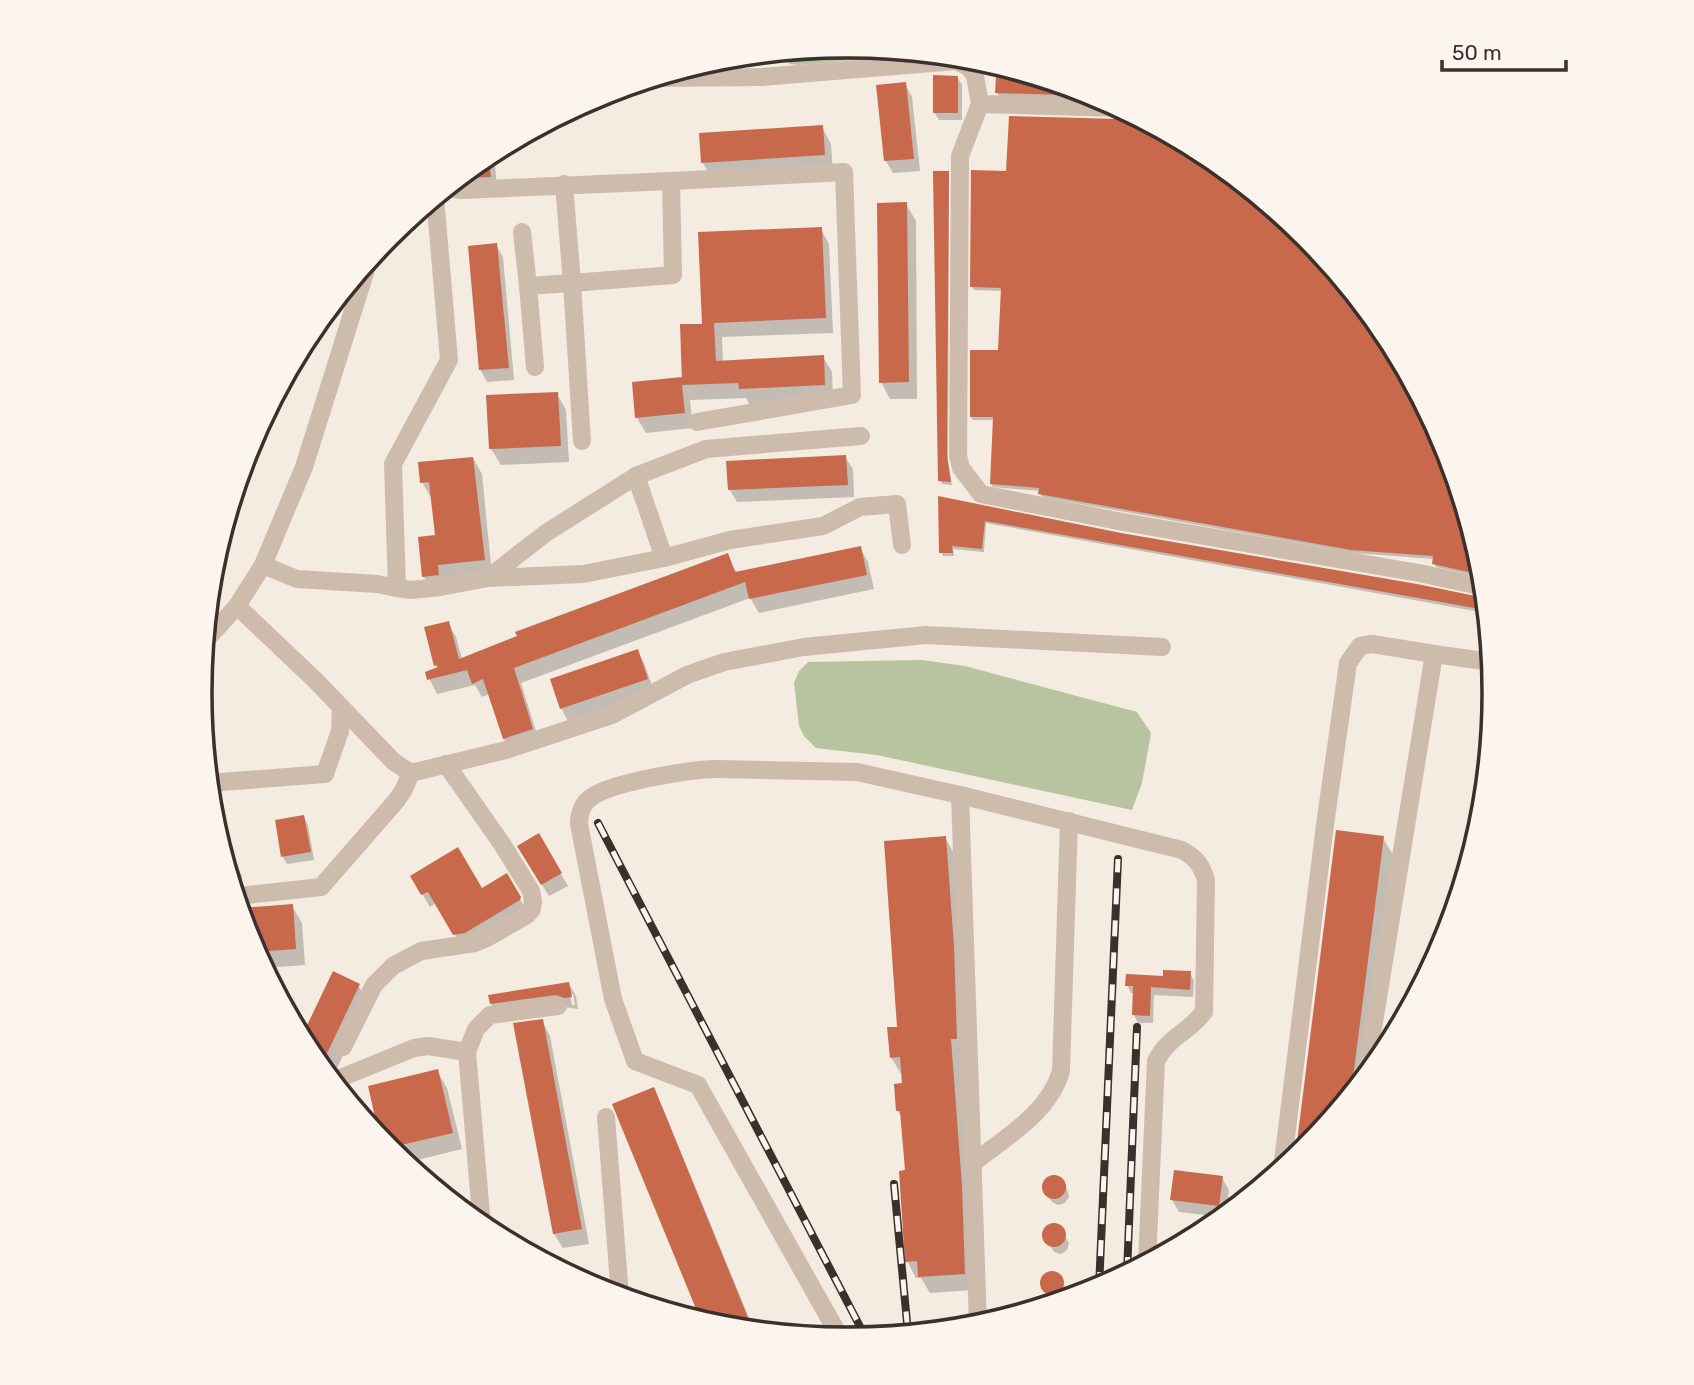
<svg xmlns="http://www.w3.org/2000/svg" width="1694" height="1385" font-family="Rubik,sans-serif">
  <style>
    .green { fill: #b8c4a0 }
    .shadow { fill: #0003; fill-rule: evenodd }
    .building { fill: #c8694b }
    .lines { fill: none; stroke-linecap: round; stroke-linejoin: round }
    .minor { stroke: #cdbbac; stroke-width: 18 }
    .major { stroke: #7d675c; stroke-width: 18 }
    .rail-casing { stroke: #3b302b; stroke-width: 8 }
    .rail { stroke: #fbf5ee; stroke-width: 5; stroke-dasharray: 16; stroke-linecap: butt }
    .rim { fill: none; stroke: #3b302b; stroke-width: 3.5 }
  </style>
  <rect width="100%" height="100%" fill="#f4ebe1"/>
  <!-- green -->
  <g class="green">
    <path d="M847,46L927,53L800,65L790,64L773,53Z"/>
    <path d="M739,56L724,71L675,72L721,58Z"/>
    <path d="M922,660L965,666L1137,712L1151,733L1142,783L1132,810L877,755L816,748L804,736L799,726L794,683L799,671L808,662Z"/>
  </g>
  <!-- shadow -->
  <g class="shadow">
    <path d="M957,77L962,85V120H939L934,112Z"/>
    <path d="M1048,81L1095,95L1103,99L999,96L997,93Z"/>
    <path d="M905,84L912,97L920,171L893,173L886,161Z"/>
    <path d="M1131,114L1207,155L1305,235L1445,445L1482,567L1483,578L1436,567L1434,559L1354,553L1042,497L1040,491L993,487L991,484L995,420H973L971,416L999,352L1002,291L974,290L972,286L1008,173Z"/>
    <path d="M822,127L831,144L833,172L712,179L703,163Z"/>
    <path d="M494,151L497,189L470,190L462,178Z"/>
    <path d="M948,172L949,176L948,461L952,485L942,484L940,480Z"/>
    <path d="M906,204L916,221L917,399H890L881,382Z"/>
    <path d="M821,229L829,244L833,333L722,337L723,362L823,357L832,372L833,400L749,404L746,398L690,400L693,428L646,433L637,418L634,383L684,384L704,325Z"/>
    <path d="M496,245L503,257L514,380L487,382L480,369Z"/>
    <path d="M557,394L566,410L569,462L501,465L491,449Z"/>
    <path d="M845,457L853,469L854,497L737,502L730,490L728,462Z"/>
    <path d="M473,458L482,474L492,575L433,592L424,577L437,537L431,498L422,482Z"/>
    <path d="M940,498L1120,535L1485,599L1486,613L986,523L984,552L953,549L954,556H943L941,552Z"/>
    <path d="M860,548L868,562L874,589L759,613L750,598L521,683L540,744L512,753L504,739L489,694L482,697L475,685L437,694L427,674L438,669L435,665L448,623L456,637L462,659L727,556L737,573Z"/>
    <path d="M637,651L644,663L654,691L568,721L561,708Z"/>
    <path d="M304,817L308,825L314,860L287,864L283,857Z"/>
    <path d="M538,835L568,886L549,896L519,847Z"/>
    <path d="M945,838L955,855L965,1055L960,1056L971,1204L973,1290L930,1293L921,1278H916L907,1261V1172L903,1120L898,1111L904,1085L903,1074H901L891,1057Z"/>
    <path d="M1383,838L1393,855L1364,1077L1304,1150L1296,1157Z"/>
    <path d="M232,859L242,876L244,910L292,906L302,923L305,965L264,968L249,940L225,860Z"/>
    <path d="M506,876L526,909L462,946L436,903L430,907L412,877L482,890Z"/>
    <path d="M1190,973L1194,981L1193,997L1154,995L1153,1023H1138L1134,1015V993H1131L1127,985Z"/>
    <path d="M569,984L576,996L578,1009L565,1007L498,1015L491,1003ZM570,994H573L575,1005H572Z"/>
    <path d="M358,985L368,1002L332,1079L309,1052L302,1040Z"/>
    <path d="M542,1021L550,1036L589,1244L563,1248L554,1234Z"/>
    <path d="M437,1071L447,1088L462,1149L405,1163L383,1142Z"/>
    <path d="M653,1089L662,1106L754,1330L720,1327L697,1320L701,1318Z"/>
    <path d="M1054,1177L1062,1181L1067,1189L1069,1197L1065,1203L1058,1205L1052,1202L1047,1193L1044,1187L1048,1179Z"/>
    <path d="M1222,1178L1229,1190L1226,1214L1223,1217L1179,1212L1172,1200Z"/>
    <path d="M1053,1226L1060,1228L1069,1243L1067,1250L1061,1254L1054,1252L1044,1235L1046,1230Z"/>
    <path d="M1050,1273L1057,1274L1062,1280L1059,1297H1062L1064,1285L1067,1289L1066,1297L1060,1301L1053,1300L1043,1286L1044,1278Z"/>
  </g>
  <!-- building -->
  <g class="building">
    <path d="M933,75L958,76V113H933Z"/>
    <path d="M996,76L1041,78L1097,96L995,93Z"/>
    <path d="M906,82L914,159L884,161L876,85Z"/>
    <path d="M1130,114L1207,155L1305,235L1385,333L1445,445L1482,575L1432,564L1433,556L1351,550L1038,494L1039,488L990,484L993,417H970V350H998L1001,288L970,287L971,170L1006,171L1009,116L1120,119Z"/>
    <path d="M823,125L825,155L701,163L699,133Z"/>
    <path d="M488,154L491,177L459,178Z"/>
    <path d="M933,171H949L947,456L951,482L938,481Z"/>
    <path d="M907,202L909,382L879,383L877,203Z"/>
    <path d="M822,227L826,318L714,323L716,361L824,355L825,385L739,389L738,383L682,385L685,413L635,418L632,382L682,377V383L680,324H702L698,232Z"/>
    <path d="M497,243L509,368L479,370L468,246Z"/>
    <path d="M558,392L561,446L489,449L486,395Z"/>
    <path d="M846,455L848,485L728,490L726,461Z"/>
    <path d="M473,457L485,560L438,565L439,575L422,577L418,537L435,535L429,482L420,483L418,462Z"/>
    <path d="M938,496L1121,533L1417,584L1485,598L1486,610L985,521L982,549L952,546L953,553H939Z"/>
    <path d="M861,546L867,575L749,599L745,582L514,668L533,729L503,739L483,679L472,684L467,670L427,680L425,672L438,667L437,665L434,666L424,627L449,621L459,659L517,636L515,632L728,553L735,572Z"/>
    <path d="M638,649L648,679L560,709L550,679Z"/>
    <path d="M304,815L311,852L281,857L275,820Z"/>
    <path d="M1336,830L1384,836L1351,1093L1304,1150L1295,1158Z"/>
    <path d="M539,833L562,873L541,885L517,846Z"/>
    <path d="M946,836L954,946L957,1039H951L962,1186L965,1274L918,1277L917,1261L905,1262L899,1171L905,1170L900,1111H896L894,1084L902,1083L900,1057L890,1058L887,1027H897L884,841Z"/>
    <path d="M458,847L482,888L507,873L521,897L520,900L465,933L453,935L428,892L421,895L410,876Z"/>
    <path d="M293,904L296,949L256,952L249,940L240,908Z"/>
    <path d="M1163,970L1191,971L1190,990L1151,987L1150,1016L1132,1015L1133,986H1125L1126,974L1163,976Z"/>
    <path d="M333,971L360,984L321,1066L301,1038Z"/>
    <path d="M569,982L572,997L565,998L556,995L490,1004L488,995Z"/>
    <path d="M543,1019L582,1229L553,1234L513,1023Z"/>
    <path d="M438,1069L453,1133L388,1148L380,1139L368,1086Z"/>
    <path d="M654,1087L753,1330L720,1327L701,1321L612,1104Z"/>
    <path d="M1174,1170L1223,1176L1219,1206L1170,1200Z"/>
    <circle cx="1054" cy="1187" r="12"/>
    <circle cx="1054" cy="1235" r="12"/>
    <circle cx="1052" cy="1283" r="12"/>
  </g>
  <g class="lines">
    <!-- minor -->
    <g class="minor">
      <path d="M655,78L761,77L956,61L969,67L975,76L980,104L960,156L958,456L961,468L981,494L1123,522L1419,573L1484,587"/>
      <path d="M980,104L1120,108"/>
      <path d="M671,181L844,172L852,395L697,422"/>
      <path d="M447,188L462,190L671,181L673,275L572,283L564,184"/>
      <path d="M522,232L528,286"/>
      <path d="M535,367L528,286L572,283L582,441"/>
      <path d="M636,476L706,449L861,436"/>
      <path d="M664,558L730,540L823,526L860,507L897,504L902,545"/>
      <path d="M263,565L304,467L369,260"/>
      <path d="M397,588L411,590L440,587L488,578L546,533L636,476L664,558L583,574L488,578"/>
      <path d="M237,606L315,680L394,762L411,773L506,750L612,715L687,675L724,662L804,647L926,635L1162,647"/>
      <path d="M205,641L237,606L263,565L297,579L377,584L397,588L393,464L449,360L435,197"/>
      <path d="M1434,654L1491,662"/>
      <path d="M209,783L325,774L340,731L341,707"/>
      <path d="M960,795L1182,850C1196,858 1201,864 1206,880L1204,1012C1188,1033 1169,1036 1156,1061L1147,1262"/>
      <path d="M247,895L321,887L396,801L403,791L411,773"/>
      <path d="M343,1047L374,985L393,966L421,951L475,943L487,938L527,915L532,909L533,901L531,891L502,844L446,764"/>
      <path d="M467,1052L482,1226"/>
      <path d="M333,1081L414,1048L428,1046L467,1052L476,1029L490,1015L558,1006"/>
      <path d="M606,1117L620,1296"/>
      <path d="M973,1163C1006,1137 1049,1113 1061,1071L1069,821"/>
      <path d="M1282,1169L1325,825L1348,663L1360,646L1372,644L1434,654L1367,1065L1368,1073"/>
      <path d="M841,1339L698,1085L635,1061L613,999L579,824C579,813 583,802 593,796C615,782 691,769 718,769L857,772L960,795L978,1325"/>
    </g>
    <!-- major -->
    <path class="major" d="M243,465L266,414"/>
    <defs>
      <g id="rail">
        <path d="M598,823L866,1338"/>
        <path d="M894,1184L908,1333"/>
        <path d="M1127,1273L1137,1027"/>
        <path d="M1099,1288L1118,859"/>
      </g>
    </defs>
    <!-- rail casing -->
    <use href="#rail" class="rail-casing"/>
    <!-- rail -->
    <use href="#rail" class="rail"/>
  </g>
  <!-- crop -->
  <path d="M0 0H1694V1385H0ZM846 58H848A634 634 0 0 1 1482 692V693A634 634 0 0 1 848 1327H846A634 634 0 0 1 212 693V692A634 634 0 0 1 846 58Z" fill="#fbf5ee" fill-rule="evenodd"/>
  <path class="rim" d="M846 58H848A634 634 0 0 1 1482 692V693A634 634 0 0 1 848 1327H846A634 634 0 0 1 212 693V692A634 634 0 0 1 846 58Z"/>
  <!-- scale -->
  <path d="M1442 60v10h124v-10" fill="none" stroke="#3b302b" stroke-width="3.5"/>
  <text x="1452" y="60" font-size="21" fill="#3b302b" stroke="#fbf5ee" stroke-width="5" paint-order="stroke">50 m</text>
</svg>
